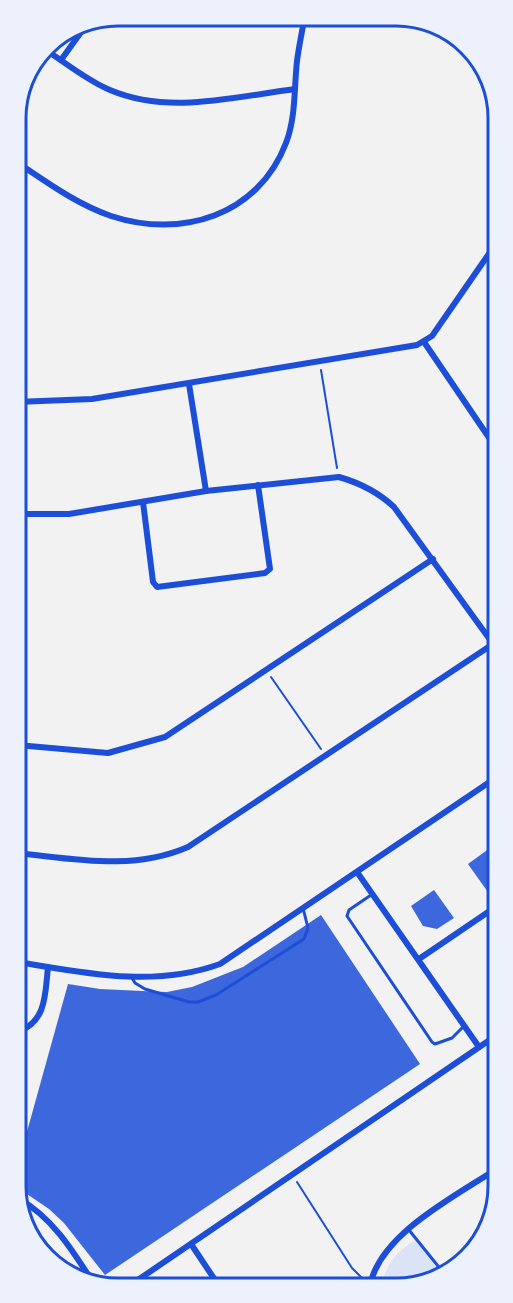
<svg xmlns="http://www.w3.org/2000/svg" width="513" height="1303" font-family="'Source Serif 4',serif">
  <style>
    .green { fill: #dbe4f7 }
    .building { fill: #3d67dc }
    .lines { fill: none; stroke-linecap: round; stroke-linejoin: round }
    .path { stroke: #1d4ed8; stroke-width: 2 }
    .service { stroke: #1d4ed8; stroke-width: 3 }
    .minor { stroke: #1d4ed8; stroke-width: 6 }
    .tertiary { stroke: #1d4ed8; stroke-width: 8 }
    .rim { fill: none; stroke: #1d4ed8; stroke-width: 3 }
  </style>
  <rect width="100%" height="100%" fill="#f2f2f2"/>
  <!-- green -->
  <path class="green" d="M418,1239L439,1273L421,1285H382C386,1263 399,1249 418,1239Z"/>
  <!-- building -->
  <g class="building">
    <path d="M490,848L497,857V890L490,895L468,864Z"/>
    <path d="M434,890L454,918L437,929L423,926L411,906Z"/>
    <path d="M321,915L420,1064L105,1275L64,1223L49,1209L18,1188V1164L68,984L100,989L142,991L167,992L192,987L243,967Z"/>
  </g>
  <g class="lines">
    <!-- path -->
    <g class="path">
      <path d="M321,370L337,468"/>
      <path d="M271,677L321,749"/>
      <path d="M297,1182L352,1268L363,1279"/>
    </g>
    <!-- service -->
    <g class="service">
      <path d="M371,895L349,910L347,916L432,1042L435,1044L452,1038L464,1026"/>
      <path d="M132,978L135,983L145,989L189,1002H198L216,995L304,939L308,928L303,908"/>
      <path d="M489,1175L496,1197"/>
      <path d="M409,1230L442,1271"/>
    </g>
    <!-- minor -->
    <g class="minor">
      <path d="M44,49C65,62 86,80 110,90C169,115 233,97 295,89"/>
      <path d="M61,60L84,28"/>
      <path d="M15,161C45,181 76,204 111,216C181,239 258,216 286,143C296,117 294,88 297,61C299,46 302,31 305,16"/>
      <path d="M424,342L496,448"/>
      <path d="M189,384L206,491"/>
      <path d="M16,402L92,399L417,345L432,336L495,245"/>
      <path d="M143,502L153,582L157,587L265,573L270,569L258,485"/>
      <path d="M16,514H69L206,491L339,477C360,483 378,492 394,507L496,648"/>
      <path d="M17,745L108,753L165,737L433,559"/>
      <path d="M17,853C76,859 133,871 188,847L493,644"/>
      <path d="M357,872L479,1047"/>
      <path d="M419,959L497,906"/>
      <path d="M18,962C85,973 154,988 220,964L497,777"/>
      <path d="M18,1032C47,1021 45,994 48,967"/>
      <path d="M18,1198C53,1218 73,1251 94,1284"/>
      <path d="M191,1244L219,1286"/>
      <path d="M370,1285C381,1233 456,1196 498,1168"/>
      <path d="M129,1286L497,1035"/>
    </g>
    <!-- tertiary -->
    <path class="tertiary" d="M37,1244L52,1261"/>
  </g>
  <!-- crop -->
  <path d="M0 0H513V1303H0ZM118 26H396A92 92 0 0 1 488 118V1186A92 92 0 0 1 396 1278H118A92 92 0 0 1 26 1186V118A92 92 0 0 1 118 26Z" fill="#edf1fc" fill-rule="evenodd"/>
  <path class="rim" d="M118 26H396A92 92 0 0 1 488 118V1186A92 92 0 0 1 396 1278H118A92 92 0 0 1 26 1186V118A92 92 0 0 1 118 26Z"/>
</svg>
